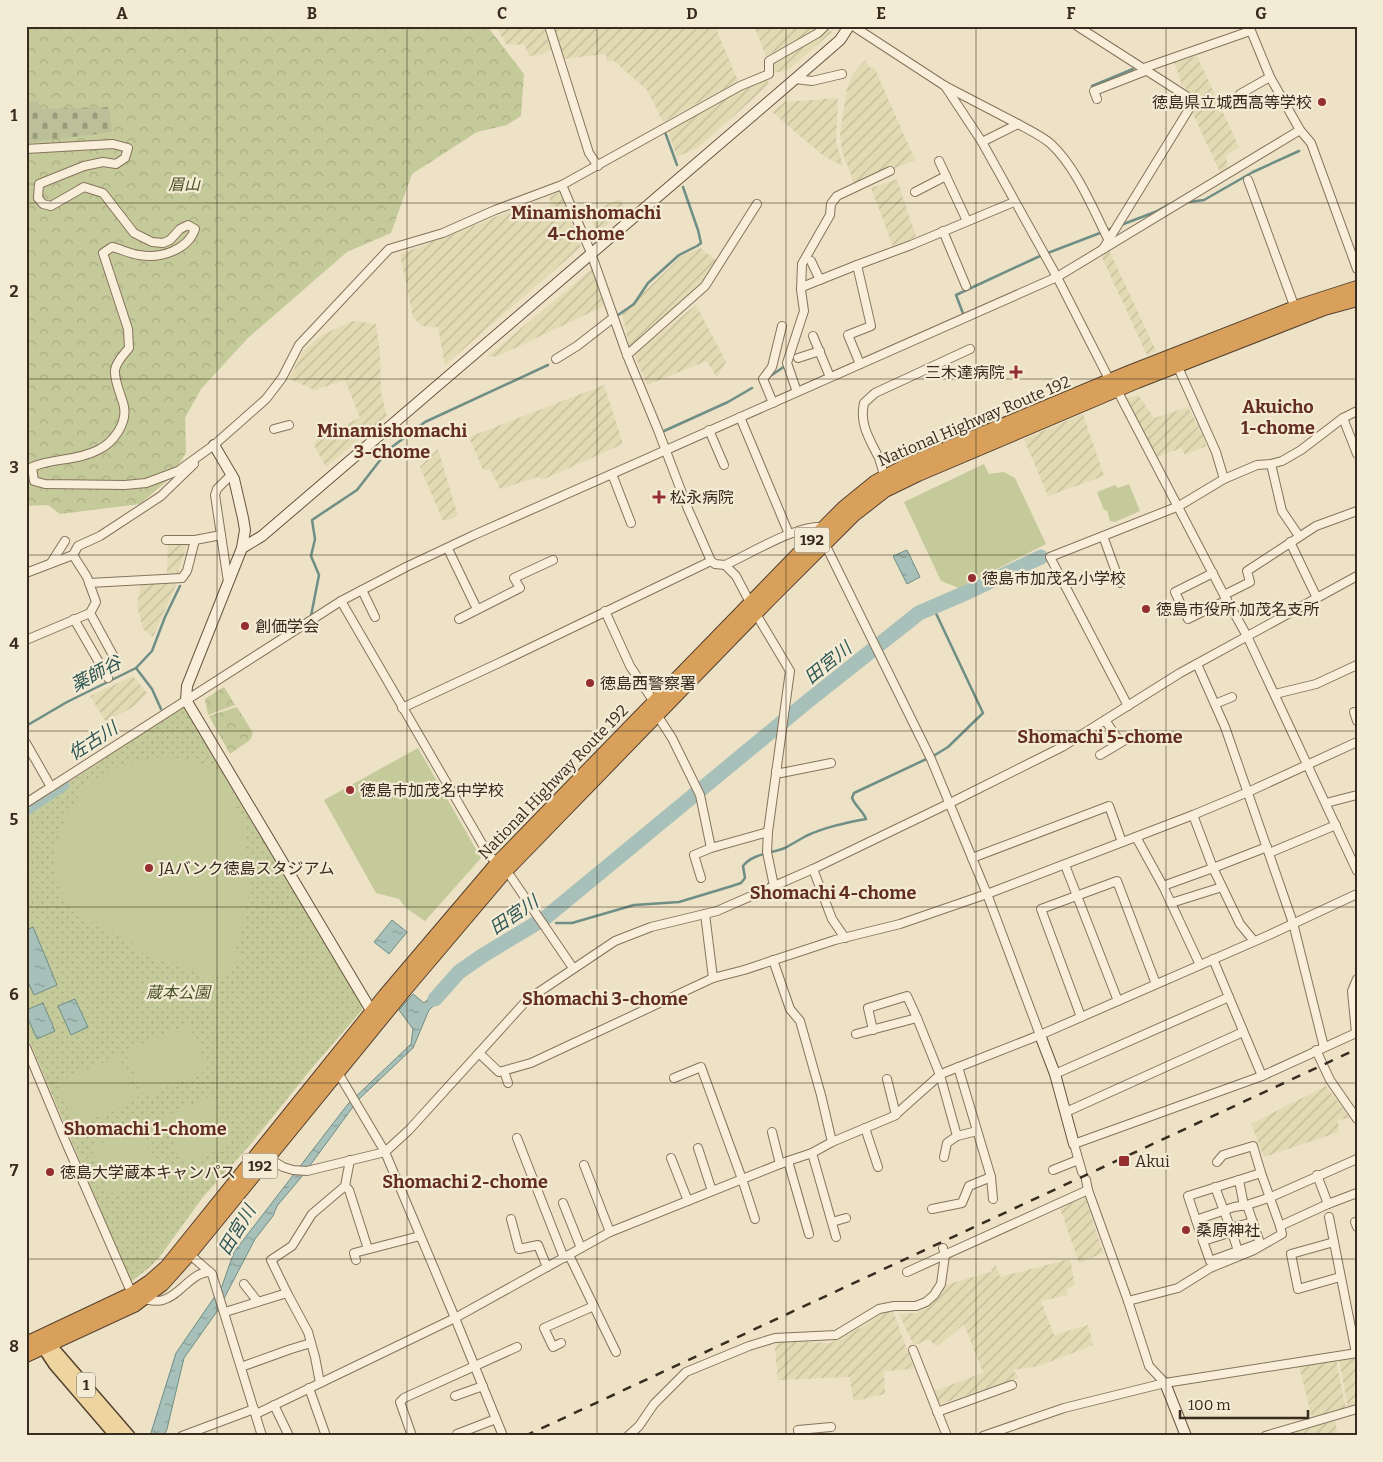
<svg xmlns="http://www.w3.org/2000/svg" width="1383" height="1462" font-family="Bitter,'Noto Sans JP',serif">
  <style>
    .farmland { fill: url(#farmland-furrows) }
    .forest { fill: url(#forest-crowns) }
    .cemetery { fill: url(#cemetery-stones) }
    .park { fill: url(#park-dots) }
    .pitch { fill: #c5ca9a }
    .water { fill: url(#water-ripples); stroke: #6e8e86 }
    .lines { fill: none; stroke-linecap: round; stroke-linejoin: round }
    .stream { stroke: #6e8e86; stroke-width: 2.5 }
    .river { stroke: #a7c0b9; stroke-width: 15 }
    .street-casing { stroke: #87735c; stroke-width: 10 }
    .secondary-casing { stroke: #69543f; stroke-width: 12 }
    .primary-casing { stroke: #554130; stroke-width: 14 }
    .highway-casing { stroke: #554130; stroke-width: 16 }
    .street { stroke: #f8eed9; stroke-width: 8 }
    .secondary { stroke: #f8eed9; stroke-width: 10 }
    .primary { stroke: #eed59f; stroke-width: 11 }
    .highway { stroke: #d8a05a; stroke-width: 14 }
    .rail { stroke: #382b1f; stroke-width: 2.5; stroke-dasharray: 9 9; stroke-linecap: butt }
    .grid { fill: none; stroke: #382b1f; stroke-width: 1; stroke-opacity: 0.55 }
    .poi-dot { fill: #942e30; stroke: #f4ebd5; stroke-width: 2 }
    .labels { text-anchor: middle; dominant-baseline: central; stroke-width: 4.5; stroke-linejoin: round; paint-order: stroke }
    .shield { fill: #f4ebd5; stroke: #706556; stroke-width: 1 }
    .shield-label { font-size: 15px; font-weight: bold; fill: #382b1f }
    .poi-label { font-size: 16px; fill: #382b1f; stroke: #f4ebd5; text-anchor: start }
    .park-label { font-size: 16px; font-style: italic; fill: #485327; stroke: #f4ebd5 }
    .street-label { font-size: 16px; fill: #382b1f; stroke: #f4ebd5 }
    .neighbourhood-label { font-size: 18px; font-weight: bold; fill: #632e20; stroke: #f4ebd5 }
    .water-label { font-size: 18px; font-style: italic; fill: #2f5754; stroke: #f4ebd5 }
    .neatline { fill: none; stroke: #382b1f; stroke-width: 2 }
    .grid-label { font-size: 16px; text-anchor: middle; font-weight: bold; fill: #382b1f }
  </style>
  <defs>
    <pattern id="farmland-furrows" width="10" height="10" patternUnits="userSpaceOnUse" patternTransform="scale(1.25)"><rect width="10" height="10" fill="#e2dab3"/><path d="M-1 1l2-2M0 10L10 0M9 11l2-2" fill="none" stroke="#c3bb9a"/></pattern>
    <pattern id="forest-crowns" width="20" height="18" patternUnits="userSpaceOnUse" patternTransform="scale(1.25)"><rect width="20" height="18" fill="#c5ca9a"/><path d="M2 6a3 3 0 1 1 6 0M12 15a3 3 0 1 1 6 0" fill="none" stroke="#aaae84"/></pattern>
    <pattern id="cemetery-stones" width="16" height="16" patternUnits="userSpaceOnUse" patternTransform="scale(1.25)"><rect width="16" height="16" fill="#bbc098"/><path d="M2 7V4a2 2 0 0 1 4 0v3zM10 15v-3a2 2 0 0 1 4 0v3z" fill="#999c7b"/></pattern>
    <pattern id="park-dots" width="8" height="8" patternUnits="userSpaceOnUse" patternTransform="scale(1.25)"><rect width="8" height="8" fill="#c5ca9a"/><path d="M2 2h.1M6 6h.1" fill="none" stroke="#aaae84" stroke-width="1.8" stroke-linecap="round"/></pattern>
    <pattern id="water-ripples" width="26" height="14" patternUnits="userSpaceOnUse" patternTransform="scale(1.25)"><rect width="26" height="14" fill="#a7c0b9"/><path d="M2 4q2-2 4 0t4 0M15 11q2-2 4 0t4 0" fill="none" stroke="#899c96"/></pattern>
  </defs>
  <rect width="100%" height="100%" fill="#ede1c6"/>
  <!-- farmland -->
  <g class="farmland">
    <path d="M496,26H543L551,49L543,54L529,56L525,45L506,44Z"/>
    <path d="M553,26H715L738,81L663,122L647,90L613,60L607,62L606,54L562,59Z"/>
    <path d="M754,26H815L811,32L766,56Z"/>
    <path d="M827,27L832,32L788,70L773,73L775,59Z"/>
    <path d="M1197,56L1239,147L1225,156L1229,169L1221,174L1193,114L1198,100L1182,85L1174,62Z"/>
    <path d="M865,60L870,68L874,67L915,160L853,186L851,174L842,152L840,133L847,89L853,74Z"/>
    <path d="M767,79L769,84L745,106L697,148L677,157L668,131L712,105Z"/>
    <path d="M838,98L836,141L843,166L825,157L772,112L785,102Z"/>
    <path d="M897,179L916,237L893,246L871,188Z"/>
    <path d="M560,192L581,247L445,365L438,327L422,326L413,317L400,254L451,235L530,203L533,211L551,205L549,196Z"/>
    <path d="M620,199L625,210L597,233L589,212Z"/>
    <path d="M700,248L716,260L700,285L630,349L622,313L682,256Z"/>
    <path d="M1109,250L1156,351L1147,355L1101,255Z"/>
    <path d="M592,269L604,306L498,356L487,357Z"/>
    <path d="M696,305L726,362L717,377L706,361L647,385L634,354Z"/>
    <path d="M353,321L376,324L380,353L381,393L387,416L326,467L314,445L319,435L360,418L345,380L315,390L289,379L303,351L322,335Z"/>
    <path d="M604,385L623,444L544,479L537,477L500,489L490,469L483,470L469,437Z"/>
    <path d="M1138,395L1154,418L1188,407L1203,435L1206,446L1185,455L1181,448L1157,457L1125,399Z"/>
    <path d="M1083,414L1104,476L1048,496L1024,439Z"/>
    <path d="M438,449L458,516L443,521L420,467Z"/>
    <path d="M168,544H187L178,573H167Z"/>
    <path d="M141,583H177L153,637L143,629L137,605Z"/>
    <path d="M133,676L147,693L136,705L106,722L90,696Z"/>
    <path d="M1326,1086L1350,1118L1338,1120L1339,1132L1264,1157L1251,1124Z"/>
    <path d="M1085,1197L1103,1253L1079,1263L1060,1208Z"/>
    <path d="M1070,1259L1075,1285L1067,1289V1295L1041,1301L1054,1335L1088,1325L1093,1345L1039,1366L1013,1370L1019,1378L940,1404L934,1391L983,1373L964,1324L937,1347L928,1339L914,1346L899,1314L917,1313L934,1302L945,1285L991,1272L995,1265L1000,1277Z"/>
    <path d="M893,1311L914,1369L884,1371L885,1394L854,1401L849,1377L778,1380L775,1348L778,1341L830,1343L864,1326L883,1312Z"/>
    <path d="M1357,1357V1405L1348,1408L1339,1360Z"/>
    <path d="M1336,1360L1346,1409L1312,1418L1299,1366Z"/>
    <path d="M1335,1421L1338,1436H1281Z"/>
  </g>
  <!-- forest -->
  <g class="forest">
    <path d="M26,26H487L524,74L521,116L507,125L477,132L412,174L391,233L347,252L248,338L201,389L185,418L186,453L169,479L140,504L60,514L48,505L26,506Z"/>
    <path d="M224,687L235,705L208,715L205,699Z"/>
    <path d="M237,707L253,733L250,740L230,754L209,716Z"/>
  </g>
  <!-- cemetery -->
  <path class="cemetery" d="M38,101L41,109L109,107L112,132L26,143V102Z"/>
  <!-- park -->
  <path class="park" d="M183,707L185,709L361,1003L362,1010L312,1068L250,1145L203,1197L161,1255L150,1267L131,1282L26,1033V810Z"/>
  <!-- pitch -->
  <g class="pitch">
    <path d="M984,464L989,474L1004,472L1015,478L1046,544L959,588L941,581L904,502Z"/>
    <path d="M1129,484L1140,511L1115,522L1110,521L1107,510H1104L1097,492L1115,485L1118,488Z"/>
    <path d="M418,748L481,858L425,921L406,908L399,899L376,893L324,800Z"/>
    <path d="M166,757C203,759 219,769 237,800L233,803C252,833 246,843 241,875L252,878L239,945L236,947L244,961L207,983L198,970L196,971L130,949L133,941C113,933 89,925 73,908C38,872 60,808 95,780C116,764 141,759 166,757Z"/>
    <path d="M189,1024L208,1070L144,1097L125,1051Z"/>
    <path d="M119,1056L138,1099L76,1126L57,1082Z"/>
    <path d="M209,1097L213,1099L231,1140L228,1146L187,1163L182,1161L164,1120L165,1117Z"/>
    <path d="M136,1128L140,1130L158,1170L157,1175L114,1193L109,1192L92,1151L93,1147Z"/>
  </g>
  <!-- water -->
  <g class="water">
    <path d="M907,550L920,577L907,584L893,556Z"/>
    <path d="M392,920L407,932L389,954L374,942Z"/>
    <path d="M33,927L57,985L34,995L26,978V930Z"/>
    <path d="M447,981L453,987L429,1010L413,1048L358,1100L303,1175L277,1206L273,1216L255,1239L218,1310L184,1358L167,1429L164,1436H150L176,1353L222,1286L234,1252L348,1104L411,1044L413,1029L399,1010L413,994L424,1003Z"/>
    <path d="M75,999L88,1027L71,1035L58,1006Z"/>
    <path d="M43,1003L55,1031L37,1039L26,1014V1010Z"/>
  </g>
  <g class="lines">
    <!-- stream -->
    <g class="stream">
      <path d="M1092,86L1133,69"/>
      <path d="M665,132L677,165"/>
      <path d="M1189,202L1204,200L1253,172L1299,151"/>
      <path d="M1121,225L1155,212L1168,205"/>
      <path d="M618,315L634,304L648,283L679,255L697,246L701,243L698,230L683,187"/>
      <path d="M964,316L956,295L1040,256L1113,228"/>
      <path d="M769,377L785,366"/>
      <path d="M664,431L728,402L752,388"/>
      <path d="M311,616L319,575L311,556L315,539L312,520L357,490L388,450L425,422L548,365"/>
      <path d="M136,668L152,651L165,617L180,586"/>
      <path d="M26,726L67,702L136,668L152,689L161,709"/>
      <path d="M545,918L549,920"/>
      <path d="M556,923H572L634,905L679,902L732,886L741,883L745,878L743,866C752,854 772,853 785,848C792,844 799,840 806,836C825,827 845,823 866,819C863,811 856,807 852,798L854,793L935,755L948,747L983,713L933,607"/>
    </g>
    <!-- river -->
    <g class="river">
      <path d="M26,808L62,784"/>
      <path d="M435,999L459,972L482,956L545,918L808,701L919,613L970,591L1041,557"/>
    </g>
    <defs>
      <g id="street">
        <path d="M549,26L589,153L598,166"/>
        <path d="M853,26L945,86L1018,124"/>
        <path d="M1077,26L1194,101L1103,249"/>
        <path d="M1249,26L1270,77L1300,130L1311,143L1357,269"/>
        <path d="M1144,68L1250,31"/>
        <path d="M795,79L812,81L842,74"/>
        <path d="M945,86L982,142L1057,277L1110,381L1117,390L1224,595L1247,636L1357,871"/>
        <path d="M1097,99L1094,91L1148,70"/>
        <path d="M1239,102L1240,94L1270,77"/>
        <path d="M982,142L1018,124C1029,130 1042,136 1051,144C1076,167 1093,209 1108,239"/>
        <path d="M26,149L113,144L128,148L125,158L116,164L103,162L84,166L39,184L38,198L43,204L51,206L84,187L103,193L134,233L152,242L163,243L170,240L180,229L188,225L195,229C188,250 160,259 139,255C130,254 121,249 112,247L103,253L128,329L129,348C124,354 116,362 115,370C114,382 122,396 124,407C127,424 113,443 98,450C77,461 53,458 32,467L34,481L45,484L125,485L146,483L178,471L214,445L266,399L282,378L299,345L389,249L443,233L495,210L562,185L740,86L769,74V61L818,33L825,26"/>
        <path d="M939,161L967,221"/>
        <path d="M1248,180L1295,308"/>
        <path d="M562,185L591,253L627,355L658,430L688,509L711,561L715,564L725,565L736,576L756,614L790,671L768,832L767,852L774,886"/>
        <path d="M915,192L946,176"/>
        <path d="M943,231L966,286"/>
        <path d="M811,261L820,280"/>
        <path d="M857,265L911,245L1014,202"/>
        <path d="M802,287L857,265L871,326L848,335L860,364"/>
        <path d="M813,336L830,377"/>
        <path d="M627,355L705,286L757,204"/>
        <path d="M798,358L820,351"/>
        <path d="M556,359L577,346L613,318"/>
        <path d="M1177,365L1216,452L1224,479"/>
        <path d="M797,392L787,363L804,311L801,290L802,264L830,215L831,204L837,196L890,171"/>
        <path d="M773,403L763,379L772,367L782,326"/>
        <path d="M740,417L789,534"/>
        <path d="M1343,418L1357,454"/>
        <path d="M274,429L289,425"/>
        <path d="M709,430L724,465"/>
        <path d="M1271,464L1282,511L1299,536"/>
        <path d="M612,474L631,523"/>
        <path d="M884,477C883,471 881,464 879,458C870,440 859,424 864,403L875,393L970,349"/>
        <path d="M221,535L215,495L217,489L232,474"/>
        <path d="M1103,536L1120,583"/>
        <path d="M166,540H195"/>
        <path d="M1290,542L1317,598"/>
        <path d="M825,544L931,759L987,894L1040,1035"/>
        <path d="M448,549L477,609"/>
        <path d="M51,563L65,541"/>
        <path d="M725,565C752,553 797,524 825,527"/>
        <path d="M26,573L73,555L78,546L100,536L161,496L194,464"/>
        <path d="M1213,573L1175,592L1188,619L1227,600"/>
        <path d="M89,583L182,578L187,571L195,540L221,535L228,582"/>
        <path d="M362,590L375,617"/>
        <path d="M1224,595L1250,582L1247,571L1316,526L1357,511"/>
        <path d="M341,601L406,567L474,535L1057,277L1300,130"/>
        <path d="M605,611L630,666L654,702"/>
        <path d="M90,613L115,659"/>
        <path d="M74,619L108,678"/>
        <path d="M459,619L520,588L514,578L553,560"/>
        <path d="M26,640L90,613L96,602L87,577L73,555"/>
        <path d="M1197,664L1225,727L1293,923L1324,1047"/>
        <path d="M1275,694L1316,684L1357,665"/>
        <path d="M1215,704L1232,697"/>
        <path d="M1128,706L1050,557L1179,506L1224,479L1257,465L1271,464L1282,461L1301,450L1343,418L1357,411"/>
        <path d="M402,708L501,662L711,561"/>
        <path d="M1354,712L1357,721"/>
        <path d="M657,715L672,738L700,795L711,848L768,832"/>
        <path d="M1105,720L1120,742"/>
        <path d="M26,743L51,787"/>
        <path d="M1100,755L1137,733"/>
        <path d="M776,771L781,773L831,763"/>
        <path d="M26,803L341,601L488,854L511,877L573,968"/>
        <path d="M1326,803L1357,795"/>
        <path d="M1136,837L1163,886L1200,965"/>
        <path d="M1269,853L1336,825"/>
        <path d="M972,858L1109,806L1122,842"/>
        <path d="M1065,865L1118,1001"/>
        <path d="M813,869L832,919L845,938"/>
        <path d="M701,878L694,855L711,848"/>
        <path d="M1163,886L1213,868L1193,815"/>
        <path d="M1171,903L1222,887"/>
        <path d="M705,914L713,978"/>
        <path d="M1254,941L1240,924L1213,868L1267,847"/>
        <path d="M1213,959L1262,1076"/>
        <path d="M773,960L790,1009L800,1021L821,1095L832,1142"/>
        <path d="M1081,1017L1041,909L1117,881L1156,984"/>
        <path d="M873,1030L868,1008L907,996L917,1018"/>
        <path d="M856,1034L917,1018L940,1075L957,1136L947,1143L944,1157"/>
        <path d="M26,1047L64,1138L132,1294"/>
        <path d="M1316,1050L1330,1080L1357,1119"/>
        <path d="M479,1053L499,1072L531,1063L713,978L744,970L835,940L900,924L987,894L1193,815L1248,792L1357,742"/>
        <path d="M337,1071L385,1152L455,1318L503,1436"/>
        <path d="M504,1071L508,1083"/>
        <path d="M1055,1074L1229,997"/>
        <path d="M674,1078L701,1067L742,1179L755,1219"/>
        <path d="M887,1079L896,1115"/>
        <path d="M1066,1112L1243,1032"/>
        <path d="M865,1128L878,1167"/>
        <path d="M772,1132L780,1164"/>
        <path d="M957,1136L977,1131"/>
        <path d="M517,1138L564,1258"/>
        <path d="M698,1148L712,1191"/>
        <path d="M812,1153L836,1237"/>
        <path d="M265,1156L283,1167L293,1170L307,1171L385,1152L409,1130L527,1000L615,941L651,927L717,911L813,869L950,803L1062,747L1180,673L1357,576"/>
        <path d="M671,1158L688,1201"/>
        <path d="M1357,1159L1271,1197L1247,1205L1234,1207L1196,1220L1188,1196L1261,1173L1280,1226L1328,1204L1357,1193"/>
        <path d="M788,1161L809,1234"/>
        <path d="M1217,1162L1223,1155L1253,1146L1261,1173"/>
        <path d="M584,1165L610,1232"/>
        <path d="M1053,1170L1078,1160"/>
        <path d="M1082,1172L1074,1144L1262,1076L1356,1033L1352,991L1357,979"/>
        <path d="M1317,1175L1328,1204"/>
        <path d="M991,1177L993,1199"/>
        <path d="M1086,1180L1088,1190L1128,1301L1149,1366L1165,1383"/>
        <path d="M1239,1180L1244,1206"/>
        <path d="M345,1186L349,1190L368,1249"/>
        <path d="M1215,1187L1232,1232L1203,1241L1210,1261L1260,1243L1247,1205"/>
        <path d="M563,1203L581,1248"/>
        <path d="M932,1209L962,1203L969,1186L991,1177L958,1067"/>
        <path d="M1329,1217L1356,1353"/>
        <path d="M511,1219L519,1249L538,1245L547,1267"/>
        <path d="M1196,1220L1203,1241"/>
        <path d="M832,1222L846,1218"/>
        <path d="M1357,1222H1355L1357,1227"/>
        <path d="M1230,1228L1253,1222"/>
        <path d="M1232,1232L1238,1251"/>
        <path d="M1334,1242L1291,1254L1298,1289L1340,1277"/>
        <path d="M187,1252L212,1274L262,1436"/>
        <path d="M569,1255L616,1352"/>
        <path d="M356,1260L354,1253L420,1236"/>
        <path d="M907,1272L1088,1190"/>
        <path d="M244,1284L258,1302"/>
        <path d="M287,1293L271,1260L292,1246L312,1214L345,1186L350,1160"/>
        <path d="M143,1299C149,1300 157,1302 163,1300C181,1295 191,1272 210,1272"/>
        <path d="M1128,1301L1178,1288L1210,1268L1254,1250L1282,1234L1280,1226"/>
        <path d="M225,1312L287,1293L308,1332L315,1357L320,1383"/>
        <path d="M561,1343L553,1347L544,1328L594,1306"/>
        <path d="M913,1350L947,1436"/>
        <path d="M241,1367L291,1349L311,1343"/>
        <path d="M309,1388L326,1436"/>
        <path d="M455,1396L483,1386"/>
        <path d="M274,1405L289,1436"/>
        <path d="M937,1412L1012,1385"/>
        <path d="M256,1414L455,1318L610,1232L785,1162L812,1153L832,1142L894,1116L940,1075L946,1072L1040,1035L1269,935L1357,894"/>
        <path d="M457,1434L496,1419"/>
        <path d="M182,1436L254,1409"/>
        <path d="M412,1436L400,1402L404,1398L517,1347"/>
        <path d="M628,1436L639,1426L654,1404L686,1372L749,1346L775,1338L836,1335L879,1309L894,1306H916L926,1302L934,1295L941,1284L945,1255L943,1248"/>
        <path d="M799,1436L798,1430L831,1427"/>
        <path d="M983,1436L1064,1408L1165,1383L1357,1353"/>
        <path d="M1265,1436L1357,1409"/>
      </g>
      <g id="secondary">
        <path d="M214,445L234,479L243,518L245,530L242,548L187,686L186,700L375,1017"/>
        <path d="M242,548L262,536L795,79L840,40L849,26"/>
        <path d="M1040,1035L1055,1074L1074,1144"/>
        <path d="M1165,1383L1186,1436"/>
      </g>
      <g id="primary">
        <path d="M42,1339L43,1347L55,1365L116,1436"/>
        <path d="M45,1339L129,1436"/>
      </g>
      <g id="highway">
        <path d="M26,1344L132,1294L150,1282L167,1267L385,996L498,863L825,527L844,508L876,482L908,465L1129,373L1295,308L1357,288"/>
        <path d="M26,1355L134,1305L162,1284L189,1254L406,988L505,871L770,598L853,515L885,490L918,474L1137,381L1324,308L1357,299"/>
      </g>
    </defs>
    <!-- street casing -->
    <use href="#street" class="street-casing"/>
    <!-- secondary casing -->
    <use href="#secondary" class="secondary-casing"/>
    <!-- primary casing -->
    <use href="#primary" class="primary-casing"/>
    <!-- highway casing -->
    <use href="#highway" class="highway-casing"/>
    <!-- street -->
    <use href="#street" class="street"/>
    <!-- secondary -->
    <use href="#secondary" class="secondary"/>
    <!-- primary -->
    <use href="#primary" class="primary"/>
    <!-- highway -->
    <use href="#highway" class="highway"/>
    <!-- rail -->
    <path class="rail" d="M525,1436L1357,1049"/>
  </g>
  <!-- grid -->
  <path class="grid" d="M217,26V1436M407,26V1436M597,26V1436M786,26V1436M976,26V1436M1166,26V1436M26,203H1357M26,379H1357M26,555H1357M26,731H1357M26,907H1357M26,1083H1357M26,1259H1357"/>
  <!-- markers -->
  <g class="poi-dot">
    <circle cx="1322" cy="102" r="5"/>
    <path d="M1013.5 364.5h5v5h5v5h-5v5h-5v-5h-5v-5h5z"/>
    <path d="M656.5 489.5h5v5h5v5h-5v5h-5v-5h-5v-5h5z"/>
    <circle cx="972" cy="578" r="5"/>
    <circle cx="1146" cy="609" r="5"/>
    <circle cx="245" cy="626" r="5"/>
    <circle cx="590" cy="683" r="5"/>
    <circle cx="350" cy="790" r="5"/>
    <circle cx="149" cy="868" r="5"/>
    <rect x="1118" y="1155" width="12" height="12" rx="2.5"/>
    <circle cx="50" cy="1172" r="5"/>
    <circle cx="1186" cy="1230" r="5"/>
  </g>
  <g class="labels">
    <!-- shield labels -->
    <g class="shield">
      <rect x="794.5" y="527.5" width="35" height="25" rx="4"/>
      <rect x="242.5" y="1153.5" width="35" height="25" rx="4"/>
      <rect x="77" y="1372.5" width="18" height="25" rx="4"/>
    </g>
    <g class="shield-label">
      <text x="812" y="540">192</text>
      <text x="260" y="1166">192</text>
      <text x="86" y="1385">1</text>
    </g>
    <!-- poi labels -->
    <g class="poi-label">
      <text x="1312" y="102" text-anchor="end">徳島県立城西高等学校</text>
      <text x="1005" y="372" text-anchor="end">三木達病院</text>
      <text x="670" y="497">松永病院</text>
      <text x="982" y="578">徳島市加茂名小学校</text>
      <text x="1156" y="609">徳島市役所 加茂名支所</text>
      <text x="255" y="626">創価学会</text>
      <text x="600" y="683">徳島西警察署</text>
      <text x="360" y="790">徳島市加茂名中学校</text>
      <text x="159" y="868">JAバンク徳島スタジアム</text>
      <text x="1135" y="1161">Akui</text>
      <text x="60" y="1172">徳島大学蔵本キャンパス</text>
      <text x="1196" y="1230">桑原神社</text>
    </g>
    <!-- park labels -->
    <g class="park-label">
      <text x="184" y="184">眉山</text>
      <text x="178" y="992">蔵本公園</text>
    </g>
    <!-- street labels -->
    <g class="street-label">
      <text transform="translate(974 421) rotate(-23)">National Highway Route 192</text>
      <text transform="translate(553 782) rotate(-46)">National Highway Route 192</text>
    </g>
    <!-- neighbourhood labels -->
    <g class="neighbourhood-label">
      <text x="586" y="213">Minamishomachi<tspan x="586" dy="21">4-chome</tspan></text>
      <text x="1278" y="407">Akuicho<tspan x="1278" dy="21">1-chome</tspan></text>
      <text x="392" y="431">Minamishomachi<tspan x="392" dy="21">3-chome</tspan></text>
      <text x="1100" y="737">Shomachi 5-chome</text>
      <text x="833" y="893">Shomachi 4-chome</text>
      <text x="605" y="999">Shomachi 3-chome</text>
      <text x="145" y="1129">Shomachi 1-chome</text>
      <text x="465" y="1182">Shomachi 2-chome</text>
    </g>
    <!-- water labels -->
    <g class="water-label">
      <text transform="translate(828 663) rotate(-39)">田宮川</text>
      <text transform="translate(96 674) rotate(-28)">薬師谷</text>
      <text transform="translate(93 741) rotate(-33)">佐古川</text>
      <text transform="translate(514 915) rotate(-34)">田宮川</text>
      <text transform="translate(237 1230) rotate(-59)">田宮川</text>
    </g>
  </g>
  <!-- border -->
  <rect width="1383" height="1462" fill="none" stroke="#f4ebd5" stroke-width="55"/>
  <!-- scale -->
  <path d="M1180 1410v8h128v-8" fill="none" stroke="#382b1f" stroke-width="2.5"/>
  <text x="1188" y="1410" font-size="15" fill="#382b1f" stroke="#f4ebd5" stroke-width="4" paint-order="stroke">100 m</text>
  <rect x="28" y="28" width="1328" height="1406" class="neatline"/>
  <g class="grid-label">
    <text x="122" y="19">A</text>
    <text x="312" y="19">B</text>
    <text x="502" y="19">C</text>
    <text x="692" y="19">D</text>
    <text x="881" y="19">E</text>
    <text x="1071" y="19">F</text>
    <text x="1261" y="19">G</text>
    <text x="14" y="121">1</text>
    <text x="14" y="297">2</text>
    <text x="14" y="473">3</text>
    <text x="14" y="649">4</text>
    <text x="14" y="825">5</text>
    <text x="14" y="1000">6</text>
    <text x="14" y="1176">7</text>
    <text x="14" y="1352">8</text>
  </g>
</svg>
